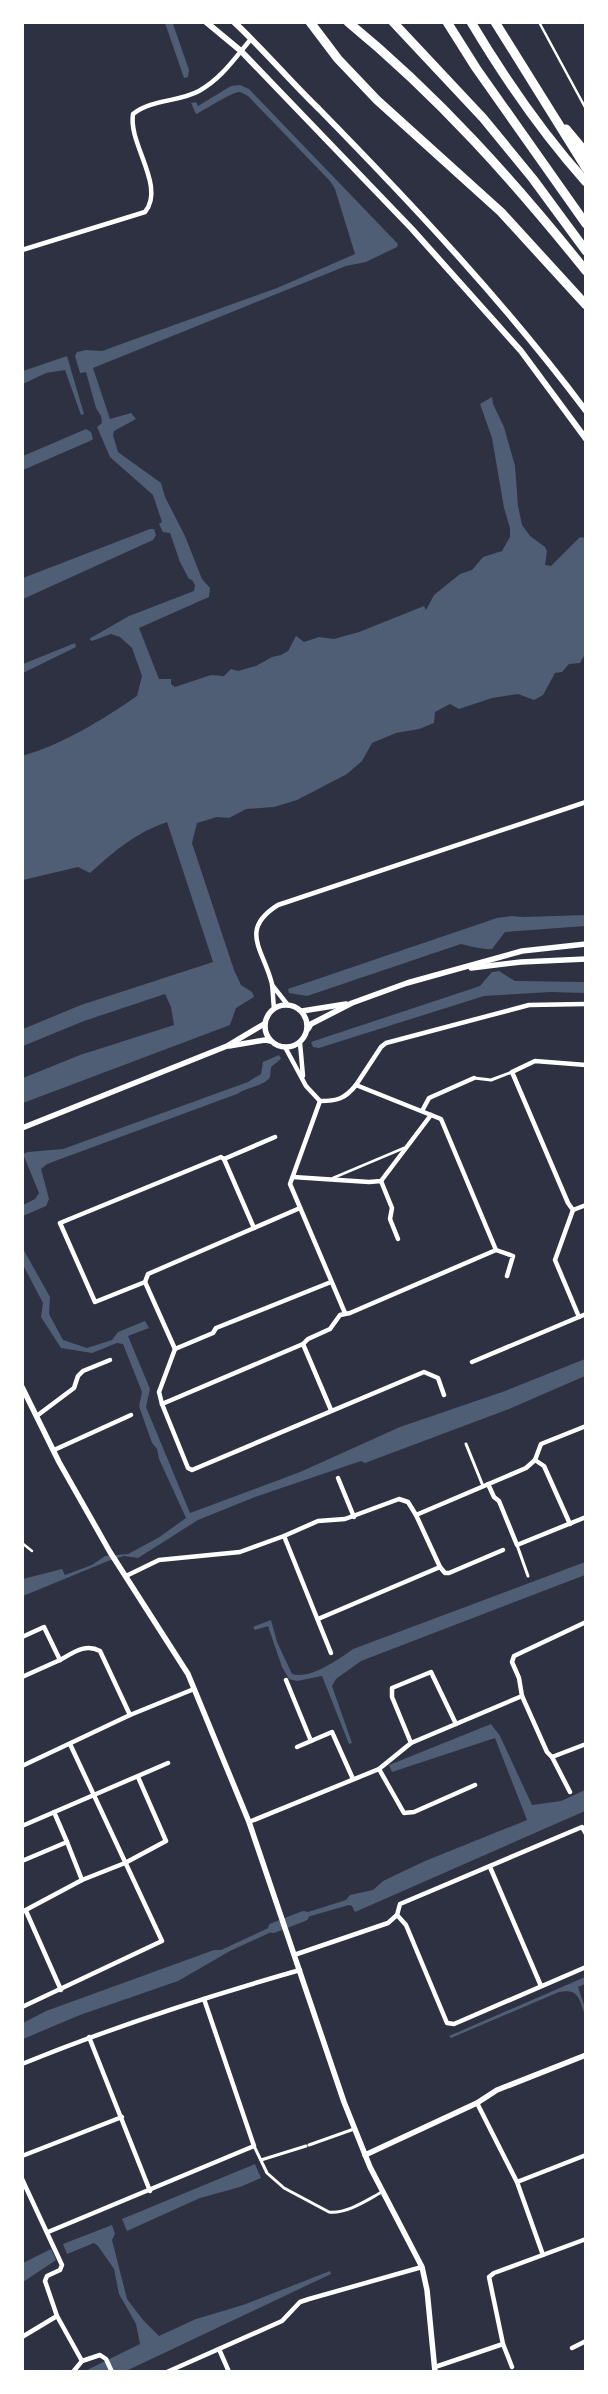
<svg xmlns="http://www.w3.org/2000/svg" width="608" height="2394" font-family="'Sofia Sans Condensed',sans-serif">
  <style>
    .water { fill: #4f5d75 }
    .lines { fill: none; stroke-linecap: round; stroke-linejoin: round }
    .canal { stroke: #4f5d75; stroke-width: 10 }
    .service { stroke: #fff; stroke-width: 2.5 }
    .pedestrian { stroke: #fff; stroke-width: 3 }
    .minor { stroke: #fff; stroke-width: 4.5 }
    .tertiary { stroke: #fff; stroke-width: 5.5 }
    .secondary { stroke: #fff; stroke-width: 6 }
    .motorway { stroke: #fff; stroke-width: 9 }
  </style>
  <rect width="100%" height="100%" fill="#2d3142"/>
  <!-- water -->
  <g class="water">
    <path d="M165,23L173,24L189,70L188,77L184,78Z"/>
    <path d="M240,85L249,89L398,244L397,247L366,262L346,266L93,368L110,419L131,413L136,419L114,431L113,435L118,452L161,483L165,497L185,536L202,579L210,588L209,597L139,628L159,679H171V684L175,687L211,675L224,676L231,669L238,671L256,666L272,657L281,655L288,651L296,636L304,642L319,637L334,639L359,632L424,606L426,610L434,595L460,574L472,570L483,557L502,551L510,537V528L504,508L492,438L480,404L492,397L493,404L504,427L515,466L518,506L522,525L530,536L545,547L547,551L545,565L551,566L580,537L585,538V654L580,663L569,664L562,672L555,673L543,695L534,700L518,694L492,698L459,709L450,704L435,712L434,723L419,729L396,733L372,743L362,761L347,774L297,800L274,807L246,809L229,818L217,817L197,823L192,843L234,970L241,985L252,992L254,997L236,1008L230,1025L23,1103V1078L80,1055L174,1025L171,1007L165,994L84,1021L23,1046V1029L81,1005L213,962L167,822C137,832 114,851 90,873L78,867L23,880L22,756C64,744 102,720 137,696L142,676L132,648L120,637L111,634L92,641L89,639L129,616L194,591L195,585L192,580L189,579L180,562L170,533L163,532L159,524L162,522L153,495L110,457L97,427L102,423L101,416L96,408L86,372L80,373L75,356L77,352L86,350L102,351L277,288L355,254L335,189L330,181L248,96C246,95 243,93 240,92C233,91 205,110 196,114L191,103L196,102L198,106L231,86Z"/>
    <path d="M67,356L84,414L81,415L65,370L46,373L23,384V371Z"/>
    <path d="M86,429L91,432L93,439L90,441L23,470V456Z"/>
    <path d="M150,529H154L156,535L153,540L23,599V578Z"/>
    <path d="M75,643L76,647L23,673V664Z"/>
    <path d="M585,915V926L505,932L492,949C485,950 469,946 461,944L307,996L289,993L288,989L497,918L511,916L524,917Z"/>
    <path d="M499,971L515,981L585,982V993L551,992L484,996L319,1048L313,1047L311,1042L480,986L492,972Z"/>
    <path d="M279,1055L281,1059L271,1067L270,1077C265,1086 247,1087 237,1094L47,1164L41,1169L49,1199L46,1206L23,1216V1205L35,1199L39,1193L23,1154L28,1152L63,1149L248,1082L261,1074L263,1062Z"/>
    <path d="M22,1247L50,1297L49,1314L63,1340L87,1348L112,1340L118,1332L145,1321L149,1328L128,1336L150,1389L146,1407L190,1513L300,1472L400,1427L505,1391L585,1359V1376L509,1409L365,1463L361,1461L255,1497L198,1520L138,1558L124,1556L108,1561L23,1596V1579L62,1569L65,1575L92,1565L105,1556L128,1554L158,1538L186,1518L159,1459L157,1449L152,1443L139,1406L142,1392L123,1344L117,1343L92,1353L61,1348L41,1317L43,1303L23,1265Z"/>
    <path d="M585,1562V1575L361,1661L336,1679L332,1686L352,1743L349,1744L322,1676L297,1681L289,1679L282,1667L268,1626L255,1630L253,1627L271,1620L277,1642L292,1674C310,1680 339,1659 353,1649Z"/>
    <path d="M491,1724L500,1736L532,1805L561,1801L585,1790V1811L355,1912L352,1906L349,1905L293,1921L292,1917L346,1900L350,1895L373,1890L383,1881L425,1861L527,1820L495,1738L392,1772L389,1765Z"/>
    <path d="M279,1923L280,1928L230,1951L178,1981L80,2015L23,2039V2023L46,2011L214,1950H221Z"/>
    <path d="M585,1977V1984L578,1987L585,2008V2015C579,1999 579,1988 559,1992L451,2038L449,2036Z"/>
    <path d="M255,2164L261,2178L240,2187L200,2198L127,2231L122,2219Z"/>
    <path d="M112,2225L115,2234L112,2240L127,2299L143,2320L159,2336L196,2319L243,2305L330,2271L331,2274L126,2371H85L140,2344L136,2324L119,2294L114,2269L98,2246L94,2243L67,2254L63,2244Z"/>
    <path d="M51,2249L56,2260L23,2282V2263Z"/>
  </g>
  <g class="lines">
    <!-- canal -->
    <path class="canal" d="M273,1928L304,1916"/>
    <!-- service -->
    <g class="service">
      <path d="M539,22L586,109"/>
      <path d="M333,1178L404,1148"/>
      <path d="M22,1543L32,1551"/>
    </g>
    <!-- pedestrian -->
    <g class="pedestrian">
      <path d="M474,1078L491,1080L512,1072"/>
      <path d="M466,1444L483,1486"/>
      <path d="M517,1545L528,1576"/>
      <path d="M309,2145L354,2129"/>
      <path d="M254,2146L267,2173L284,2188L329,2212C347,2214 367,2200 382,2192"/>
      <path d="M261,2160L306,2146"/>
    </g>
    <!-- minor -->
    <g class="minor">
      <path d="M22,250L145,212C166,186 128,144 133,114C152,99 179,102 199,91C222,78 235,58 251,39"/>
      <path d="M272,985L287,1004"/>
      <path d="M274,1008C273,1000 273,992 272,984C264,950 238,930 278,905L586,802"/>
      <path d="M300,1043L303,1076"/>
      <path d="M285,1047L306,1086L320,1101"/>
      <path d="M356,1085L381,1047L386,1043L529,1005L586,1004"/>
      <path d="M422,1111L429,1098L474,1078"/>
      <path d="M224,1159L254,1228"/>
      <path d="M293,1177L369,1182L381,1181L431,1115"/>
      <path d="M381,1181L392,1208L390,1219L398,1239"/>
      <path d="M573,1210L568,1203L512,1072L535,1061L586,1065"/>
      <path d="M145,1282L95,1302L60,1223L221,1157L224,1159L275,1137"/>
      <path d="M331,1282L216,1328L213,1333L175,1349L159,1392L162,1404L303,1344L308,1339L330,1329L340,1315L350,1313L496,1250L513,1256L507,1276"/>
      <path d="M345,1313L290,1184L320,1101C337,1101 345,1099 356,1085L441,1119L496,1250"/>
      <path d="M579,1317L555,1260L573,1210L586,1205"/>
      <path d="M303,1344L331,1410"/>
      <path d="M175,1349L145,1282L148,1274L300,1208"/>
      <path d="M472,1362L586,1314"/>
      <path d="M162,1404L188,1468L192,1470L424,1372L438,1378L444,1395"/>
      <path d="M38,1415L74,1388L78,1376L83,1371L110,1360"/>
      <path d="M54,1450L131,1415"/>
      <path d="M535,1460L544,1466L570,1524"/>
      <path d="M338,1478L354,1517"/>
      <path d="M488,1484L494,1497L499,1501L517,1545L586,1517"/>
      <path d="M284,1536L331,1653"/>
      <path d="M440,1567L445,1573H449L503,1550"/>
      <path d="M126,1576L159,1560L240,1552L284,1536L318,1521L345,1519L399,1499L408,1502L416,1515L526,1468L535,1460L541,1444L586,1426"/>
      <path d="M318,1619L440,1567L416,1515"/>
      <path d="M22,1637L44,1627L60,1660L22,1677"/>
      <path d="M60,1660C73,1653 85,1643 100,1651L130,1715"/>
      <path d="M286,1680L311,1741L332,1732L353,1779"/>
      <path d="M411,1743L392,1697V1688L431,1672L456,1724"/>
      <path d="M297,1747L311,1741"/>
      <path d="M552,1757L586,1744"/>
      <path d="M22,1766L130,1715L194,1689"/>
      <path d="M379,1769L404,1813L414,1812L475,1785"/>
      <path d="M570,1792L552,1757L547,1752L522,1696L519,1678L512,1662L514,1656L586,1622"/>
      <path d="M54,1812L67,1842"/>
      <path d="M249,1822L379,1769L411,1743L522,1696"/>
      <path d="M22,1826L168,1763"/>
      <path d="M22,1861L67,1842L82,1880"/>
      <path d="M490,1867L541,1986"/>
      <path d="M26,1911L61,1990"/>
      <path d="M22,1912L82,1880L125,1863L166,1841L138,1777"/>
      <path d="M397,1915L406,1925L447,2023L454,2024L586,1967"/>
      <path d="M294,1955L388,1923L397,1915L400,1904L582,1827L586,1834"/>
      <path d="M22,2007L162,1941L70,1744"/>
      <path d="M89,2037L150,2191"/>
      <path d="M22,2064C113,2027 205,1997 300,1970"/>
      <path d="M477,2103L517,2182L543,2255"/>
      <path d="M22,2156L122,2117"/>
      <path d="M22,2179L62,2265L60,2270L47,2276L45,2281L57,2316L82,2361"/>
      <path d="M517,2182L586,2155"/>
      <path d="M48,2232L254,2146L204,1999"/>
      <path d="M22,2337L57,2316"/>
      <path d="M503,2344L512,2367"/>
      <path d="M572,2348L586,2341"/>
      <path d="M219,2349L229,2372"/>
      <path d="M435,2367L503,2344L489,2277L494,2273L586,2239"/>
      <path d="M73,2372L82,2361L100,2355L106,2359L112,2372"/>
      <path d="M167,2372L282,2321L300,2302L309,2299L422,2267"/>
    </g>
    <!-- tertiary -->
    <g class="tertiary">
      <path d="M471,968L521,962L586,959"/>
      <circle cx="286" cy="1026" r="21"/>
      <path d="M302,1011L346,1004"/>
      <path d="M308,1029L311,1024L352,1003L407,983L522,951L586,944"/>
      <path d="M229,1046L265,1040L271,1041"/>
      <path d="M22,1128L227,1046L264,1024"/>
      <path d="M22,1387L59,1462L110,1552L188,1674L249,1822L344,2102L370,2167L422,2267L427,2290L435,2372"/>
      <path d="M365,2155L477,2103L497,2090L586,2055"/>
    </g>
    <!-- secondary -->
    <g class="secondary">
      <path d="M206,22L241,51L412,229L521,351L586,439"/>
      <path d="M234,22C264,50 290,81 319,109C413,205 505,303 586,411"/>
    </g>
    <!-- motorway -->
    <g class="motorway">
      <path d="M310,22L338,59L377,100L501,212L586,305"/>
      <path d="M348,22C438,96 513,180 586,271"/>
      <path d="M393,22L483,118L533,179L586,251"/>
      <path d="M447,22L476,68L586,224"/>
      <path d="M471,22C505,79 542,133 586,182"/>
      <path d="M495,22L586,168"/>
      <path d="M566,129L586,153"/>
    </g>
  </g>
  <!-- border -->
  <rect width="608" height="2394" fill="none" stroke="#ffffff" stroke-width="48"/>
</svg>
